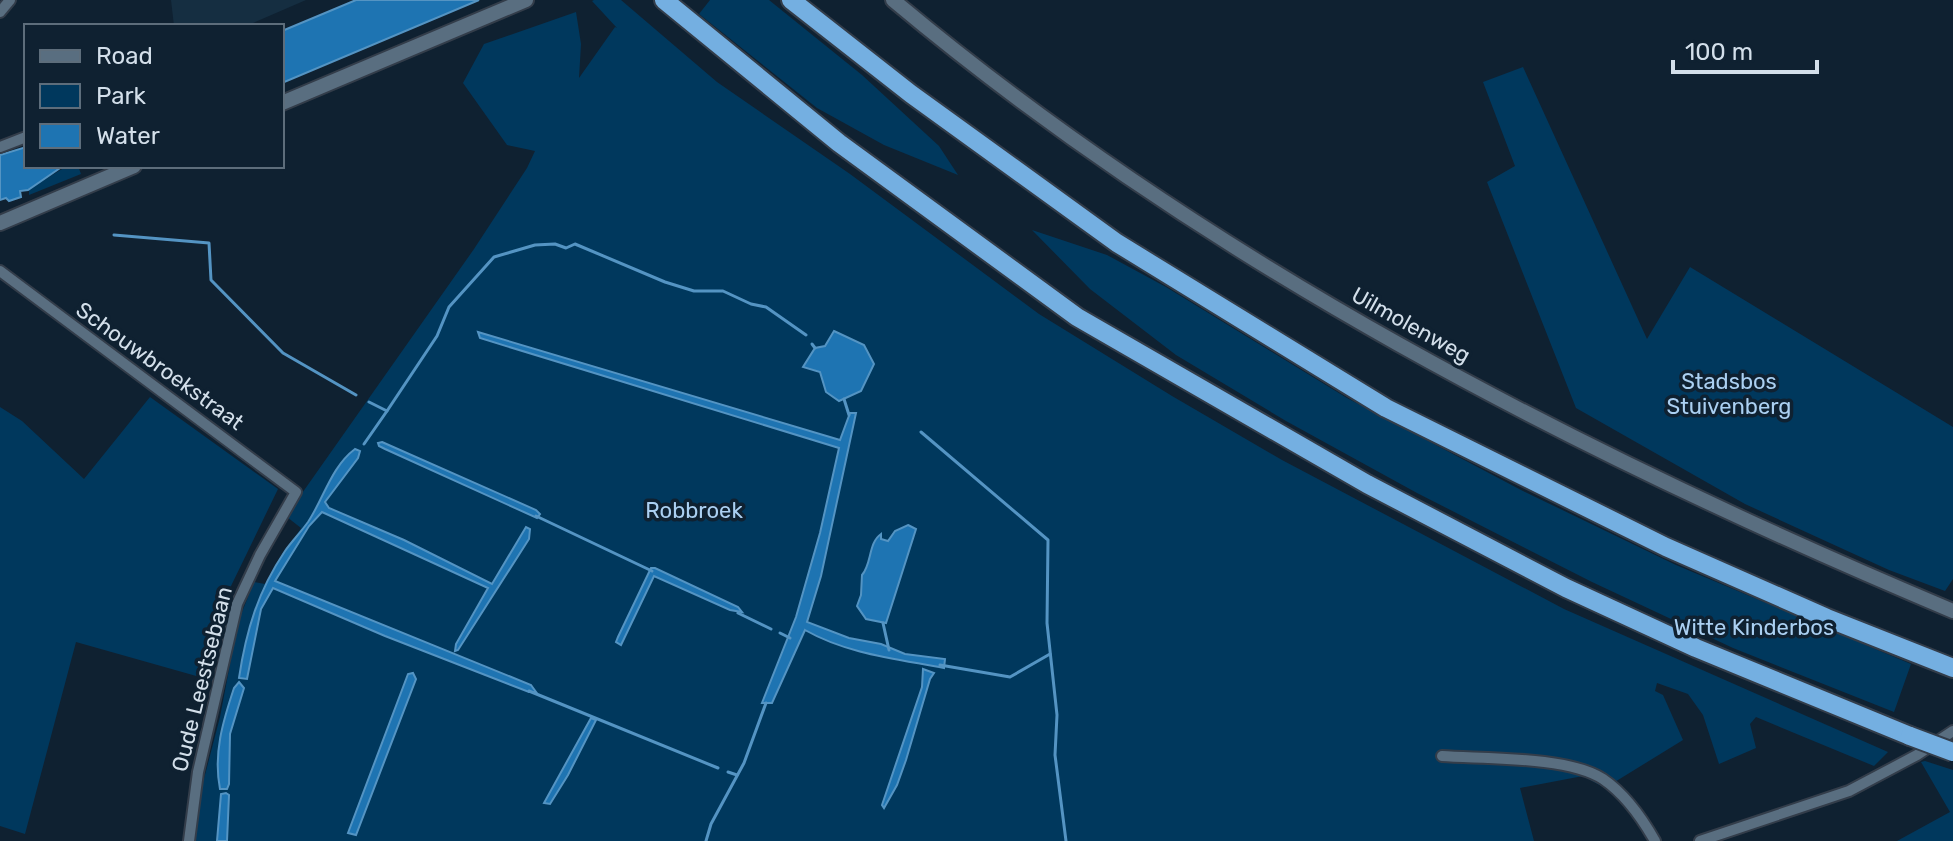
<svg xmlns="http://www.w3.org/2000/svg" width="1953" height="841" font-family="Rubik,sans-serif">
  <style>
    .built { fill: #152e41 }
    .green { fill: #00385d }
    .water { fill: #1e74b2; stroke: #5494c3; stroke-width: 2 }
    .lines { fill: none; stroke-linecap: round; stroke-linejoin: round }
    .stream { stroke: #5494c3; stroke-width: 3 }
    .street-casing { stroke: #333d4a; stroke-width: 14 }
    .secondary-casing { stroke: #333d4a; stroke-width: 18 }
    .highway-casing { stroke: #333d4a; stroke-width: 22 }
    .street { stroke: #596e80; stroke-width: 10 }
    .secondary { stroke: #596e80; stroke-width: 14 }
    .highway { stroke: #74afe1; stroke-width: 18 }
    .highway-bridge-casing { stroke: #333d4a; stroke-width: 22; stroke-linecap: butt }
    .highway-bridge { stroke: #74afe1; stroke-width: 18 }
    .labels { text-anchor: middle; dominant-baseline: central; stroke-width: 7; stroke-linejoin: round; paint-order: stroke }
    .street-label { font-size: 22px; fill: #d3dfea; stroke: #0f2131 }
    .park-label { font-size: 22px; fill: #abd0f2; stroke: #0f2131 }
  </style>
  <rect width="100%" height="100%" fill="#0f2131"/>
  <!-- built -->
  <path class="built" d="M171,0H306L246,26H174Z"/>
  <!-- green -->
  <g class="green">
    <path d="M594,0H621L717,82L850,174L1039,314L1172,396L1282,460L1564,609L1888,752L1874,766L1756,717L1750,724L1756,748L1719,764L1703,715L1688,694L1657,683L1655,691L1663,695L1683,740L1605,788L1583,776L1520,788L1534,841H194L199,798L220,717L238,622L254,582L265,584L301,528L287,517L293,506L474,249L527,168L535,151L507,145L463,83L484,44L576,12L581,44L579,78L615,27L617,28L592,1Z"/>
    <path d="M710,0H769L862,75L939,146L958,175L884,145L817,108L699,14Z"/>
    <path d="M1523,67L1647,339L1690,267L1953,427V579L1945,591L1889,570L1745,504L1576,408L1487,182L1515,166L1483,82Z"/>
    <path d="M67,166H78L81,174L29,195V189Z"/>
    <path d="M1032,230L1107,255L1166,287L1347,398L1521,490L1676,565L1911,664L1894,712L1733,648L1592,582L1417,493L1286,421L1176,355L1090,289Z"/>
    <path d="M150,397L278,489L231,586L211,675L215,677L214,681L76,642L25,834L0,826V407L22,421L84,479Z"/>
    <path d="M1925,761L1953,770V841H1897L1950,812L1921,762Z"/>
  </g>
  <!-- water -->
  <g class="water">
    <path d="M356,0H479L282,83V31Z"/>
    <path d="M26,147V166H63L28,190L20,191L21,197L9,201L6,198L0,200V155Z"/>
    <path d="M834,331L864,345L874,364L861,391L839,401L826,392L820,372L803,367L815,348L825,346Z"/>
    <path d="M478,332L840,440L850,413H856L821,576L807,622L849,638L881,644L905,654L945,659L944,668C897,659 847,654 805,630L772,703H762L796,617L820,533L839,448L480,338Z"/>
    <path d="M382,442L536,510L540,514L537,518L385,449L379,446L378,443Z"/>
    <path d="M355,449L360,451L358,458L325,502L329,508L404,540L492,584L526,527L530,529L529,539L458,650L455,651L456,644L488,588L322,512L309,526L275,581L531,685L536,692H529L385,636L273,588L261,609L247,679L239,678C246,631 258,591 285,551C292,541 301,532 308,522C324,498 331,467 355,449Z"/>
    <path d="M908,525L916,529L886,623L866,619L857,606L861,595L862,575C872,564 868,543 881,534V539L888,541L895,531Z"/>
    <path d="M651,568H655L738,607L742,612L730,610L654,576L621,645L616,642L618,637Z"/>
    <path d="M923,669L934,673L930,679L906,760L897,785L884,808L882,805L922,687Z"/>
    <path d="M413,673L416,679L356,835L348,833L408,674Z"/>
    <path d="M239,682L244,688L230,734L229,784L227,789H220C213,754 223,721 234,688Z"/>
    <path d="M591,718L596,720L568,775L550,804L544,803Z"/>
    <path d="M226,793L229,795L227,841H217L221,794Z"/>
  </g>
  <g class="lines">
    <!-- stream -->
    <g class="stream">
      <path d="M114,235L209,243L211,280L283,353L356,395"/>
      <path d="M812,344L815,348"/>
      <path d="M844,399L849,415"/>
      <path d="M369,402L387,411L437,336L449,307L494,257L535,245L555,244L566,248L575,244L665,282L694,291H723L751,304L766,307L806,335"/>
      <path d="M921,432L1048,540L1047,623L1057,715L1055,755L1066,841"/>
      <path d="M364,444L387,411"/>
      <path d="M536,516L652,571"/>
      <path d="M738,613L771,629"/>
      <path d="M883,623L889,650"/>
      <path d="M780,633L790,638"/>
      <path d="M940,665L1010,677L1050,654"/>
      <path d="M529,691L718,768"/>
      <path d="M728,772L737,775"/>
      <path d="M706,841L711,824L744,763L766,703"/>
    </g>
    <defs>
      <g id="street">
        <path d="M0,12L10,0"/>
        <path d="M0,147L26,137"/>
        <path d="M0,271L296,492L260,555L237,604L198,772L189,841"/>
        <path d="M1442,756C1484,759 1568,756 1603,779C1625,794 1642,818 1655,841"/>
        <path d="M1700,841L1849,791L1917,755L1953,731"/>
      </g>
      <g id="secondary">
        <path d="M893,0C1207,263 1577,453 1953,611"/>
        <path d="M282,103L526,0"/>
        <path d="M0,223L134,166"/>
      </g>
      <g id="highway">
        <path d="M664,0L839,143L1077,317L1367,484L1566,588L1696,648L1910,736"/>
        <path d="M791,0L911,94L1117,243L1386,408L1666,547L1827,618L1953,668"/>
      </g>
    </defs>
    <!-- street casing -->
    <use href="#street" class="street-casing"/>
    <!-- secondary casing -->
    <use href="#secondary" class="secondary-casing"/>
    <!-- highway casing -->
    <use href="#highway" class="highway-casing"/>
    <!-- street -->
    <use href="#street" class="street"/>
    <!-- secondary -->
    <use href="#secondary" class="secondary"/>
    <!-- highway -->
    <use href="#highway" class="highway"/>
    <defs>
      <path id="highway-bridge" d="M1910,736L1953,752"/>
    </defs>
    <!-- highway-bridge casing -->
    <use href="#highway-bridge" class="highway-bridge-casing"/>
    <!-- highway-bridge -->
    <use href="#highway-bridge" class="highway-bridge"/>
  </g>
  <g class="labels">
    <!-- street labels -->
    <g class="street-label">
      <text transform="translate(1411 325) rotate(29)">Uilmolenweg</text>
      <text transform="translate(160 366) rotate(36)">Schouwbroekstraat</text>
      <text transform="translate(202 679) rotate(-76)">Oude Leestsebaan</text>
    </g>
    <!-- park labels -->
    <g class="park-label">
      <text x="1729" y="381">Stadsbos<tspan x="1729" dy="25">Stuivenberg</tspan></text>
      <text x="694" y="510">Robbroek</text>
      <text x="1754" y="627">Witte Kinderbos</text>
    </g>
  </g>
  <!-- legend -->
  <rect x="24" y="24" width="260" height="144" fill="#0f2131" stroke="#5d6d7b" stroke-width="2"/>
  <rect x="40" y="50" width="40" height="12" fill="#596e80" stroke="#5d6d7b" stroke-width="2"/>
  <text x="96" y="64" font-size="24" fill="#d3dfea">Road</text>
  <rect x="40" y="84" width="40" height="24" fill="#00385d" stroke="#5d6d7b" stroke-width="2"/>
  <text x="96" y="104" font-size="24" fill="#d3dfea">Park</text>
  <rect x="40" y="124" width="40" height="24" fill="#1e74b2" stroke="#5d6d7b" stroke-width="2"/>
  <text x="96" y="144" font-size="24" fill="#d3dfea">Water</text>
  <!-- scale -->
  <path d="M1673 60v12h144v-12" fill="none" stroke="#d3dfea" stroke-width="4"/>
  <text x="1685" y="60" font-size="24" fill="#d3dfea" stroke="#0f2131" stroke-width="6" paint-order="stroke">100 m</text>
</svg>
